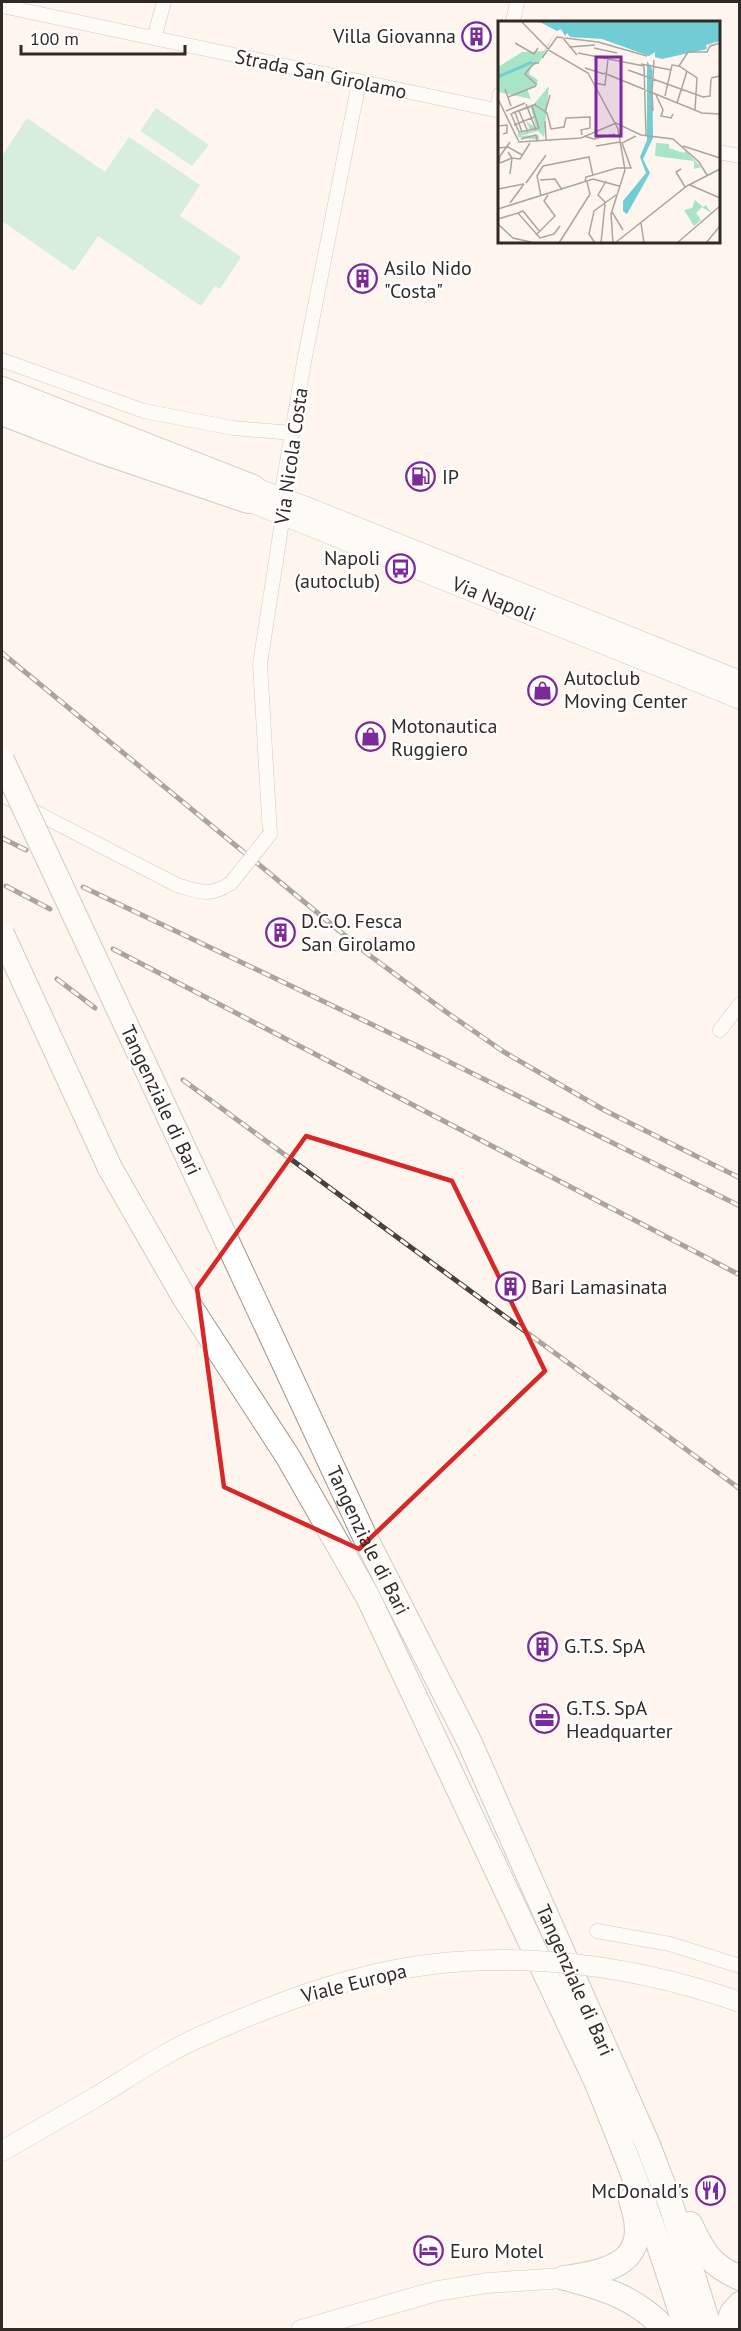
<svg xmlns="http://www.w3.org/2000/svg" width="741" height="2331" font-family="'PT Sans',sans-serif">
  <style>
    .green { fill: #a8e4c6 }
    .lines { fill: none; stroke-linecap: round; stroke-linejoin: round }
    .street-casing { stroke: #a2948a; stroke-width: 15 }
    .secondary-casing { stroke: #a2948a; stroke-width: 21 }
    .highway-casing { stroke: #a2948a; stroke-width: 26 }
    .street { stroke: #fff; stroke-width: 14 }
    .secondary { stroke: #fff; stroke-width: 20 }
    .highway { stroke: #fff; stroke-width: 24 }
    .rail-casing { stroke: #47413d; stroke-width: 5 }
    .rail { stroke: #fff; stroke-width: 3; stroke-dasharray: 9; stroke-linecap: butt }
    .street-bridge-casing { stroke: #a2948a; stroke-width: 15; stroke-linecap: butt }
    .secondary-bridge-casing { stroke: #a2948a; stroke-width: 21; stroke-linecap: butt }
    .highway-bridge-casing { stroke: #a2948a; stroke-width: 26; stroke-linecap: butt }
    .street-bridge { stroke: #fff; stroke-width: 14 }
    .secondary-bridge { stroke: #fff; stroke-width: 20 }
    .highway-bridge { stroke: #fff; stroke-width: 24 }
    .marked { fill: none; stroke: #d62828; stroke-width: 4.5; stroke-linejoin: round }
    .labels { text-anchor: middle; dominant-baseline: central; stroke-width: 4.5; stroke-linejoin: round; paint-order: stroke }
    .poi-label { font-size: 20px; fill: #302a26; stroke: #fff; text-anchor: start }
    .street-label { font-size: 20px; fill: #302a26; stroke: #fff }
    .inset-river { fill: none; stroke: #70cdd4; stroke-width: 3 }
    .inset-road { fill: none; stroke: #aca49e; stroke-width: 1.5 }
    .view { fill: #7c2999; fill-opacity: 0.15; stroke: #7c2999; stroke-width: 3 }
    .inset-edge { fill: none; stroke: #302a26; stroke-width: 3 }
  </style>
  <rect width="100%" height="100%" fill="#fef5ee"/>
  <!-- green -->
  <g class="green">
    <path d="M156,108L209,145L192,166L140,131Z"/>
    <path d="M27,118L105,172L129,137L200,185L180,216L241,257L220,289L215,286L201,306L98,236L74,271L2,221V156Z"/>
  </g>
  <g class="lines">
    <defs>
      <g id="street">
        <path d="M2,6L500,111"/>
        <path d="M513,22L517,2"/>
        <path d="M154,38L164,2"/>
        <path d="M497,110L500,94"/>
        <path d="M718,152L740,156"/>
        <path d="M2,360L144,411L233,428L293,433"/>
        <path d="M2,795L177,885C200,892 210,897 231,883"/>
        <path d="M270,834L260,664L283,515L281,497L304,362L359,82"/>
        <path d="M720,1030L740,1004"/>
        <path d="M597,1931L670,1944L740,1966"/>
      </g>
      <g id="secondary">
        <path d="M253,487L304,506L740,681"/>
        <path d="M248,501L740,699"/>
        <path d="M2,2151L96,2097"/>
        <path d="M301,2330L437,2291L487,2283L564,2278"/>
      </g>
      <g id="highway">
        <path d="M2,389L253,487"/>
        <path d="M2,413L100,451L248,501"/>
        <path id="s1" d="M178,1136L365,1537L469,1741L648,2145L672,2208L710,2330"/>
        <path d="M110,1168L184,1297L288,1457L368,1597L596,2081C630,2163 661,2244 686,2330"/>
        <path d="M690,2224C704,2253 710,2265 740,2278"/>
        <path d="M564,2278C614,2271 652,2261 631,2200"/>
        <path d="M572,2280C610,2290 638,2300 666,2330"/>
        <path d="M726,2330L732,2313L740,2304"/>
      </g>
    </defs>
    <!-- street casing -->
    <use href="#street" class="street-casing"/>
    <!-- secondary casing -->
    <use href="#secondary" class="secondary-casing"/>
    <!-- highway casing -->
    <use href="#highway" class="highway-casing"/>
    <!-- street -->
    <use href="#street" class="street"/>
    <!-- secondary -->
    <use href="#secondary" class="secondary"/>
    <!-- highway -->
    <use href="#highway" class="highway"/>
    <defs>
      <g id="rail">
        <path d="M2,653L365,952L449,1014L504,1052L604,1110L740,1178"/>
        <path d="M2,838L26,850"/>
        <path d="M6,886L50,909"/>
        <path d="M83,887L413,1044L740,1206"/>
        <path d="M113,949L740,1275"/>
        <path d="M57,979L95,1008"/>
        <path d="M183,1080L740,1489"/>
      </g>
    </defs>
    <!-- rail casing -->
    <use href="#rail" class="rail-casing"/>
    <!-- rail -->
    <use href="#rail" class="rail"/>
    <defs>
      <path id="street-bridge" d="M231,883L270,834"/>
      <path id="secondary-bridge" d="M96,2097C131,2076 165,2052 202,2036C253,2013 306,1992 360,1978C485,1945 619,1960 740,2002"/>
      <g id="highway-bridge">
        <path d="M2,760L178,1136"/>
        <path d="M2,934L110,1168"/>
      </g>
    </defs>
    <!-- street-bridge casing -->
    <use href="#street-bridge" class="street-bridge-casing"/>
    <!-- secondary-bridge casing -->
    <use href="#secondary-bridge" class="secondary-bridge-casing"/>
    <!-- highway-bridge casing -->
    <use href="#highway-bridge" class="highway-bridge-casing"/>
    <!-- street-bridge -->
    <use href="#street-bridge" class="street-bridge"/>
    <!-- secondary-bridge -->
    <use href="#secondary-bridge" class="secondary-bridge"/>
    <!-- highway-bridge -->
    <use href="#highway-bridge" class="highway-bridge"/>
  </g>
  <!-- marked area -->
  <path d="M0 0H741V2331H0ZM306,1136L452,1181L545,1371L359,1549L224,1487L197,1288Z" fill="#fef5ee" fill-opacity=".55" fill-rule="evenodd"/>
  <path class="marked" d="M306,1136L452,1181L545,1371L359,1549L224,1487L197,1288Z"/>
  <!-- icons -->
  <defs>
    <symbol id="building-ring" viewBox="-11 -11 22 22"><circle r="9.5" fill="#fff" stroke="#7c2999" stroke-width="1.5"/><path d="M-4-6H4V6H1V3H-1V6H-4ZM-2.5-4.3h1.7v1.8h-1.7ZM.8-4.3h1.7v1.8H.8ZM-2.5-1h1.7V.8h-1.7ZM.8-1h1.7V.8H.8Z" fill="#7c2999"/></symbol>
    <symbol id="fuel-ring" viewBox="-11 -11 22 22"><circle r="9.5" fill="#fff" stroke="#7c2999" stroke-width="1.5"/><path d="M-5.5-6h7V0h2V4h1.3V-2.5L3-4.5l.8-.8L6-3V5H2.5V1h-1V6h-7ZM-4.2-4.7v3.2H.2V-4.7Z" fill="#7c2999"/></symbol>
    <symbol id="bus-ring" viewBox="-11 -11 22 22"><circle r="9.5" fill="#fff" stroke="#7c2999" stroke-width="1.5"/><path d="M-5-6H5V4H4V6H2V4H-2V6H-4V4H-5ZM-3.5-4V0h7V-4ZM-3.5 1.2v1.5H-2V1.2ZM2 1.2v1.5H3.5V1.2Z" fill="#7c2999"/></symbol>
    <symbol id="shop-ring" viewBox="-11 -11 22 22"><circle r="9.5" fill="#fff" stroke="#7c2999" stroke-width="1.5"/><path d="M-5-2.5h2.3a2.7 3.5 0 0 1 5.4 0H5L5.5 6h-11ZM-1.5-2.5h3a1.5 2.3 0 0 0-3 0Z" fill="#7c2999"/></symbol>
    <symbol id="office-ring" viewBox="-11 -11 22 22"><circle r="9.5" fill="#fff" stroke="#7c2999" stroke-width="1.5"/><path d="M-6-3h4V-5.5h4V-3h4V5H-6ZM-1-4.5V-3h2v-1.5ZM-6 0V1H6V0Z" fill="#7c2999"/></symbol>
    <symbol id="restaurant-ring" viewBox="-11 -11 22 22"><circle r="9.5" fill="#fff" stroke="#7c2999" stroke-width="1.5"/><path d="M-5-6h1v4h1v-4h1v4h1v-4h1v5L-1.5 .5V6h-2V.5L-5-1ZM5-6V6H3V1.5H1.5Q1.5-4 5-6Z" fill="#7c2999"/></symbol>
    <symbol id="hotel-ring" viewBox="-11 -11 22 22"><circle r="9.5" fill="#fff" stroke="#7c2999" stroke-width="1.5"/><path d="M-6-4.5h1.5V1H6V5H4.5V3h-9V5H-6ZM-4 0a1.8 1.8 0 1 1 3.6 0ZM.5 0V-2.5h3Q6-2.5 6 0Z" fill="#7c2999"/></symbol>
  </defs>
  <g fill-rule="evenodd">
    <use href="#building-ring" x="460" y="20" width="33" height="33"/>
    <use href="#building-ring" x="346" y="262" width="33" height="33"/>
    <use href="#fuel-ring" x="404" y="460" width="33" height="33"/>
    <use href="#bus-ring" x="384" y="552" width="33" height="33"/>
    <use href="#shop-ring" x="526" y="674" width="33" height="33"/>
    <use href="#shop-ring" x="354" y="720" width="33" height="33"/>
    <use href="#building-ring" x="264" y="916" width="33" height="33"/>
    <use href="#building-ring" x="494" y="1270" width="33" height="33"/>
    <use href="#building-ring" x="526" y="1630" width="33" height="33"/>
    <use href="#office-ring" x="528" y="1702" width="33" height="33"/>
    <use href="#restaurant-ring" x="694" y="2174" width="33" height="33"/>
    <use href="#hotel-ring" x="412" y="2234" width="33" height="33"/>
  </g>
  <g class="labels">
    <!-- poi labels -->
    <g class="poi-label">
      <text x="456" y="36" text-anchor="end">Villa Giovanna</text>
      <text x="384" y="268">Asilo Nido<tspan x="384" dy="23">"Costa"</tspan></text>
      <text x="442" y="477">IP</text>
      <text x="380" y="558" text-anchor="end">Napoli<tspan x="380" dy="23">(autoclub)</tspan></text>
      <text x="564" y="678">Autoclub<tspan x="564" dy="23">Moving Center</tspan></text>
      <text x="391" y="726">Motonautica<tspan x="391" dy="23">Ruggiero</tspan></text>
      <text x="301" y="921">D.C.O. Fesca<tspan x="301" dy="23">San Girolamo</tspan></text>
      <text x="531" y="1287">Bari Lamasinata</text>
      <text x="564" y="1646">G.T.S. SpA</text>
      <text x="566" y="1708">G.T.S. SpA<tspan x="566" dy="23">Headquarter</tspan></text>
      <text x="689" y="2191" text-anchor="end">McDonald's</text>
      <text x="450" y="2251">Euro Motel</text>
    </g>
    <!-- street labels -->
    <g class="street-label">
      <text transform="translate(321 74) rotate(12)">Strada San Girolamo</text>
      <text transform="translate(291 456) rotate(-82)">Via Nicola Costa</text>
      <text transform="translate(494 599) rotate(22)">Via Napoli</text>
      <text transform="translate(161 1100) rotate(65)">Tangenziale di Bari</text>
      <text stroke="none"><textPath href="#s1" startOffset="447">Tangenziale di Bari</textPath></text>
      <text stroke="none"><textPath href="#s1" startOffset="933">Tangenziale di Bari</textPath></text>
      <text transform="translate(354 1983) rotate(-14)">Viale Europa</text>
    </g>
  </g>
  <!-- overview -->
  <g transform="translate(498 21)">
    <rect width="222" height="222" fill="#fef5ee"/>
    <path d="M58,10L41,42L33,46L31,53L40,59L38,65L29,68L33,78L0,71V46L24,31L46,30ZM51,65L46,116L40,110L22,115L41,114V119L20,116V112L32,109L28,100L38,107L33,87L14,93L35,84ZM158,122L171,123V127L186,132L188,130L203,146L196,148V140L157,135ZM197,179L205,186L208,184L213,192L204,186L198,192L203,199L196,205L186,189L194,187Z" fill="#a8e4c6"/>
    <path d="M40,0H222V20L208,24L209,28L164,38L157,36V31L151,35L104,18L72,16L69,12L67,15L63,8L59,10ZM149,40L154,48L155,117L145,138L152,152L129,193L125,190V180L148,152L142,136L149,119Z" fill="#70cdd4"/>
    <path class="inset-river" d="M0,56L34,41"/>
    <path class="inset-road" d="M23,0L52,30L90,52L120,108L127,149L113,193L115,222M64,16L79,34M17,22L36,33L40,27M71,26L97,24M96,27L119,32M80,32L146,45M44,37L59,16L100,21L149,35M143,43L173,49M146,45L148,114M181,45L190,31H209L212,25L222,22M87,47L106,53M130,49L205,76L212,75L213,58M106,52L204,92L222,93M222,55L213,57L222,55M97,62L107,64L110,38M39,64L27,53L36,42H41M7,68L13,85M154,71L156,39M158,74L165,89L163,95L173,97L175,93M167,75L174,44L181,45L199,57L197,89M10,76L38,65M0,78L21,121L83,117L118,102L143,114L175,118L201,141L209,154M179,82L189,50M28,83L38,109M37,84L49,92L53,108L66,106L68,97L92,96V107L83,109L84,114M34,85L41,107L21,111L13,93L17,91L38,83M154,87L155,90L154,72M8,90L27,82M21,90L30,111M17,91L24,111M47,92L52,74M47,100L48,119M16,104L36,96M0,105L9,104V112L5,113M86,115L96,118L117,113M23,118L38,114L39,119M98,125L122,121M185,125L222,137M0,127L10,126L24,134M1,142L2,135L12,121M2,142L14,137L10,131M183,148L178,151L187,166M12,153L14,137L22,138L32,122M42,159L57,158L64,169M87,161L88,156L119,147H133L124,122L138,115M28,162L48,134M192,164L222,177M0,168L26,163M43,175L39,155L45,145L91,136L95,155M107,181L100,174L108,160M12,182L26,163M0,188L95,158L121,165M114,191L125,209M20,192L25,190L42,211M0,198L20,192L42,217L56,213L62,205M143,202L146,222M0,203L15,217L37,222M38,214L57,195L46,180L50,174M61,222L92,173L89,161M97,222L91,213L96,190L118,174M103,222L107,183M117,222L189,165L222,148M179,222L222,185M208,222L222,205"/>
    <path class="view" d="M98,36H123V115H98Z"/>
    <rect width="222" height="222" class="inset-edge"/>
  </g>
  <!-- border -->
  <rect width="741" height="2331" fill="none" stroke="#302a26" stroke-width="6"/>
  <!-- scale -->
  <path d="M21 45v9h164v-9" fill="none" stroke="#302a26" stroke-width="3"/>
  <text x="30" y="45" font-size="18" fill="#302a26" stroke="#ffffff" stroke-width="4.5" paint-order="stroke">100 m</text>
</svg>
